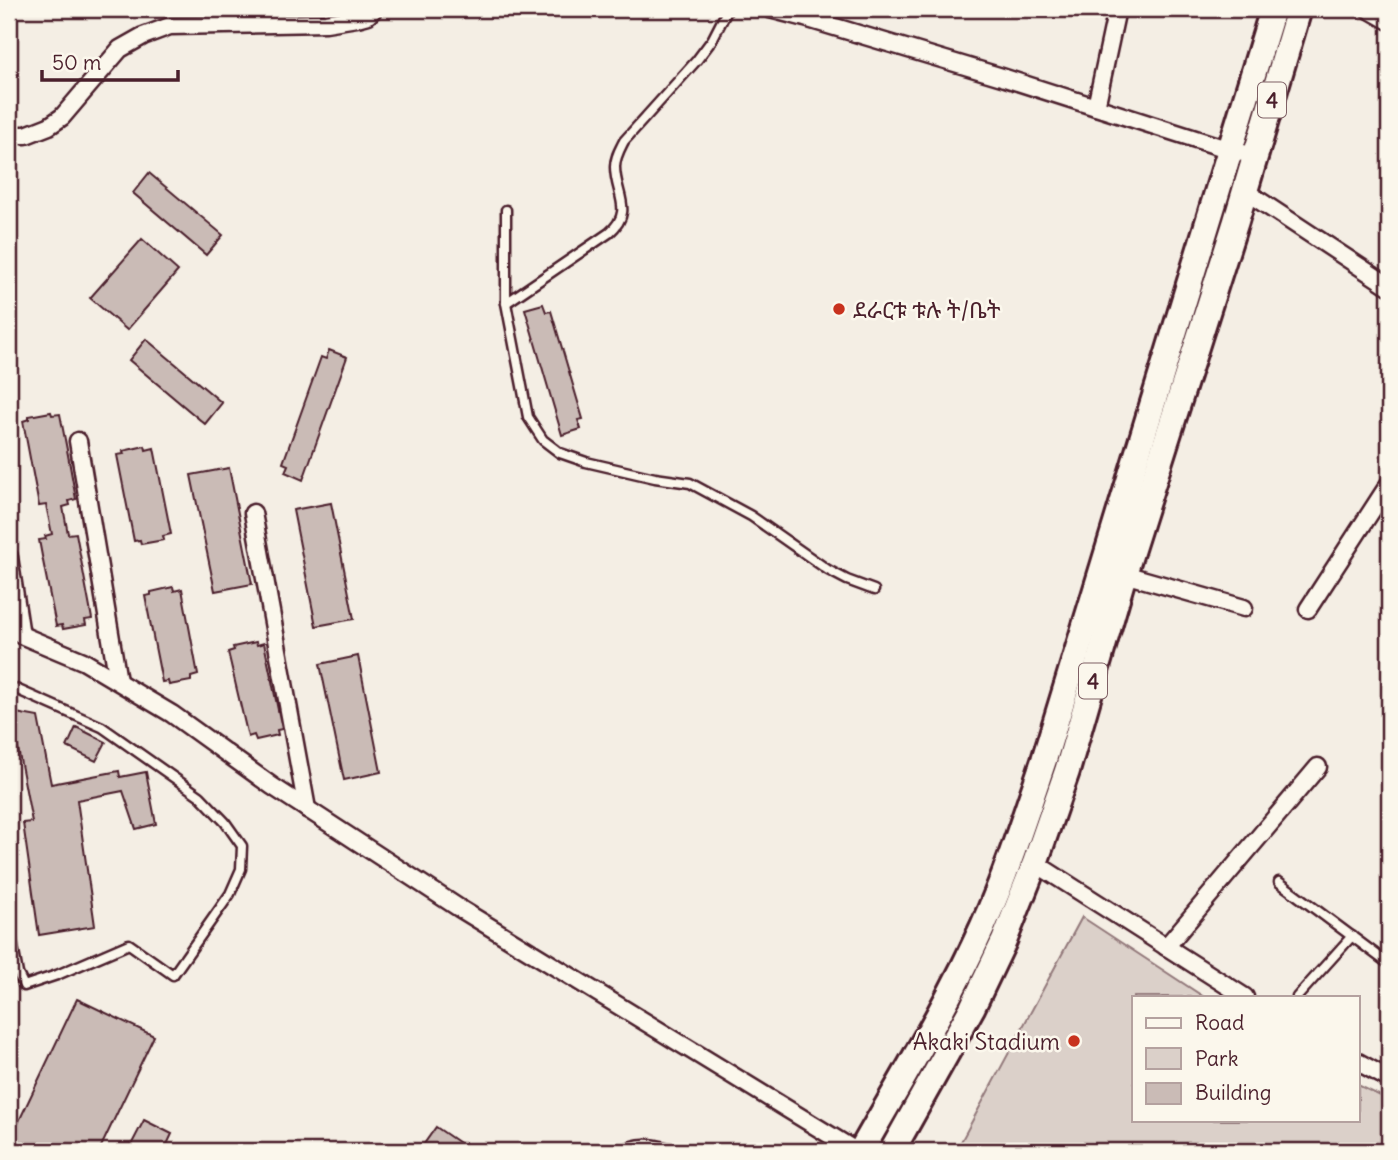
<svg xmlns="http://www.w3.org/2000/svg" width="1398" height="1160" font-family="Delius,'Noto Sans Ethiopic',sans-serif">
  <style>
    .green { fill: #dbd0c9; stroke: #92787a; stroke-width: 2 }
    .building { fill: #cabbb6; stroke: #4a1f2b; stroke-width: 2 }
    .lines { fill: none; stroke-linecap: round; stroke-linejoin: round }
    .lane-casing { stroke: #4a1f2b; stroke-width: 13 }
    .street-casing { stroke: #4a1f2b; stroke-width: 21 }
    .primary-casing { stroke: #4a1f2b; stroke-width: 30 }
    .lane { stroke: #fbf7ec; stroke-width: 8 }
    .street { stroke: #fbf7ec; stroke-width: 16 }
    .primary { stroke: #fbf7ec; stroke-width: 24 }
    .poi-dot { fill: #c8321e; stroke: #fbf7ec; stroke-width: 2.5 }
    .labels { text-anchor: middle; dominant-baseline: central; stroke-width: 5; stroke-linejoin: round; paint-order: stroke }
    .shield { fill: #fbf7ec; stroke: #7f6065; stroke-width: 2 }
    .shield-label { font-size: 21px; font-weight: bold; fill: #4a1f2b }
    .poi-label { font-size: 23px; fill: #4a1f2b; stroke: #fbf7ec; text-anchor: start }
  </style>
  <rect width="100%" height="100%" fill="#f4eee4"/>
  <filter id="ink" filterUnits="userSpaceOnUse"><feTurbulence type="fractalNoise" baseFrequency=".0143" numOctaves="2"/><feDisplacementMap in="SourceGraphic" scale="14" xChannelSelector="R" yChannelSelector="G"/><feConvolveMatrix kernelMatrix="1 2 1 2 8 2 1 2 1" color-interpolation-filters="sRGB"/></filter>
  <g filter="url(#ink)">
    <!-- green -->
    <path class="green" d="M1082,917L1204,997H1134V1120H1358V1085L1389,1100V1151H956Z"/>
    <!-- building -->
    <g class="building">
      <path d="M149,173L223,235L206,255L133,193Z"/>
      <path d="M142,239L178,271L127,330L90,298Z"/>
      <path d="M543,304L546,312L551,311L583,419L578,420L581,429L562,435L525,309Z"/>
      <path d="M146,339L222,403L205,424L129,360Z"/>
      <path d="M329,350L347,357L303,480L285,472L288,465L283,463L321,357L326,359Z"/>
      <path d="M51,412L52,415L60,414L68,455L76,499L69,501L70,505L63,507L68,534L76,533L92,619L85,620L86,625L63,629L62,625L56,626L42,556L39,540L46,539L45,536L52,534L46,505L39,506L23,421L29,419V416Z"/>
      <path d="M145,446L146,450L154,448L171,534L163,536L164,540L141,544L140,540L134,541L117,455L124,454L123,451Z"/>
      <path d="M229,468L252,584L215,591L191,475Z"/>
      <path d="M331,503L354,619L316,626L293,510Z"/>
      <path d="M173,587L174,591L182,589L198,675L191,677V681L169,685L168,681L162,682L145,596L151,595V592Z"/>
      <path d="M256,642L257,645L264,643L282,729L277,730L278,735L256,740L254,735L248,737L228,652L234,650L233,647Z"/>
      <path d="M358,656L381,772L344,780L320,664Z"/>
      <path d="M11,712L38,717L51,784L119,771L120,777L146,772L156,824L136,829L123,791L77,800L95,926L39,935L23,823L32,822Z"/>
      <path d="M76,727L106,742L96,761L67,747Z"/>
      <path d="M77,999L154,1036L99,1151H9V1142Z"/>
      <path d="M144,1120L172,1134L164,1151H128Z"/>
      <path d="M436,1127L471,1151H419Z"/>
    </g>
    <g class="lines">
      <defs>
        <g id="lane">
          <path d="M506,210V303L528,417L543,440L560,453L586,462L655,478L690,483L751,516L828,570L847,580L874,590"/>
          <path d="M506,303L609,233C635,211 615,194 615,167C615,157 620,149 624,141L697,60L712,40L728,9"/>
          <path d="M9,686L102,727L200,796L225,822L242,846L241,869L230,894L173,975L129,944L57,975L24,986L18,974L9,924"/>
          <path d="M1279,882L1389,964"/>
          <path d="M1297,997L1352,936"/>
          <path d="M620,1151C639,1141 649,1143 670,1148"/>
        </g>
        <g id="street">
          <path d="M770,9L805,18L1002,77L1230,150L1256,156"/>
          <path d="M1368,9L1389,21"/>
          <path d="M1096,107L1117,9"/>
          <path d="M9,135H26L49,126L62,117L120,49L143,36L170,26L326,23L357,18L368,15L374,9"/>
          <path d="M1245,191L1389,286"/>
          <path d="M78,441L118,681"/>
          <path d="M253,513L307,809"/>
          <path d="M9,557L21,635"/>
          <path d="M1124,574L1244,608"/>
          <path d="M1308,609L1389,484"/>
          <path d="M9,625L21,635L83,661L172,714L272,786L459,908L856,1151"/>
          <path d="M1035,863L1245,997"/>
          <path d="M1166,947L1318,767"/>
          <path d="M1358,1062L1389,1079"/>
        </g>
        <g id="primary">
          <path d="M861,1151C903,1077 948,1004 983,926C1007,872 1025,816 1044,760L1273,9"/>
          <path d="M892,1151L972,1008L1004,941L1035,863L1067,771L1124,574L1236,221L1299,9"/>
        </g>
      </defs>
      <!-- lane casing -->
      <use href="#lane" class="lane-casing"/>
      <!-- street casing -->
      <use href="#street" class="street-casing"/>
      <!-- primary casing -->
      <use href="#primary" class="primary-casing"/>
      <!-- lane -->
      <use href="#lane" class="lane"/>
      <!-- street -->
      <use href="#street" class="street"/>
      <!-- primary -->
      <use href="#primary" class="primary"/>
    </g>
  </g>
  <!-- markers -->
  <g class="poi-dot">
    <circle cx="839" cy="309" r="7"/>
    <circle cx="1074" cy="1041" r="7"/>
  </g>
  <g class="labels">
    <!-- shield labels -->
    <g class="shield">
      <rect x="1258" y="82.5" width="28" height="35" rx="5"/>
      <rect x="1079" y="663.5" width="28" height="35" rx="5"/>
    </g>
    <g class="shield-label">
      <text x="1272" y="100">4</text>
      <text x="1093" y="681">4</text>
    </g>
    <!-- poi labels -->
    <g class="poi-label">
      <text x="853" y="309">ደራርቱ ቱሉ ት/ቤት</text>
      <text x="1060" y="1041" text-anchor="end">Akaki Stadium</text>
    </g>
  </g>
  <!-- margin -->
  <rect width="1398" height="1160" fill="none" stroke="#fbf7ec" stroke-width="35"/>
  <rect x="18" y="18" width="1363" height="1125" fill="none" stroke="#4a1f2b" stroke-width="2.5" filter="url(#ink)"/>
  <!-- legend -->
  <rect x="1132" y="996" width="228" height="126" fill="#fbf7ec" stroke="#b4a19f" stroke-width="2"/>
  <rect x="1146" y="1018" width="35" height="10" fill="#fbf7ec" stroke="#b4a19f" stroke-width="2"/>
  <text x="1195" y="1030" font-size="21" fill="#4a1f2b">Road</text>
  <rect x="1146" y="1048" width="35" height="21" fill="#dbd0c9" stroke="#b4a19f" stroke-width="2"/>
  <text x="1195" y="1066" font-size="21" fill="#4a1f2b">Park</text>
  <rect x="1146" y="1083" width="35" height="21" fill="#cabbb6" stroke="#b4a19f" stroke-width="2"/>
  <text x="1195" y="1100" font-size="21" fill="#4a1f2b">Building</text>
  <!-- scale -->
  <path d="M42 70v10h136v-10" fill="none" stroke="#4a1f2b" stroke-width="3.5"/>
  <text x="52" y="70" font-size="21" fill="#4a1f2b" stroke="#fbf7ec" stroke-width="5" paint-order="stroke">50 m</text>
</svg>
